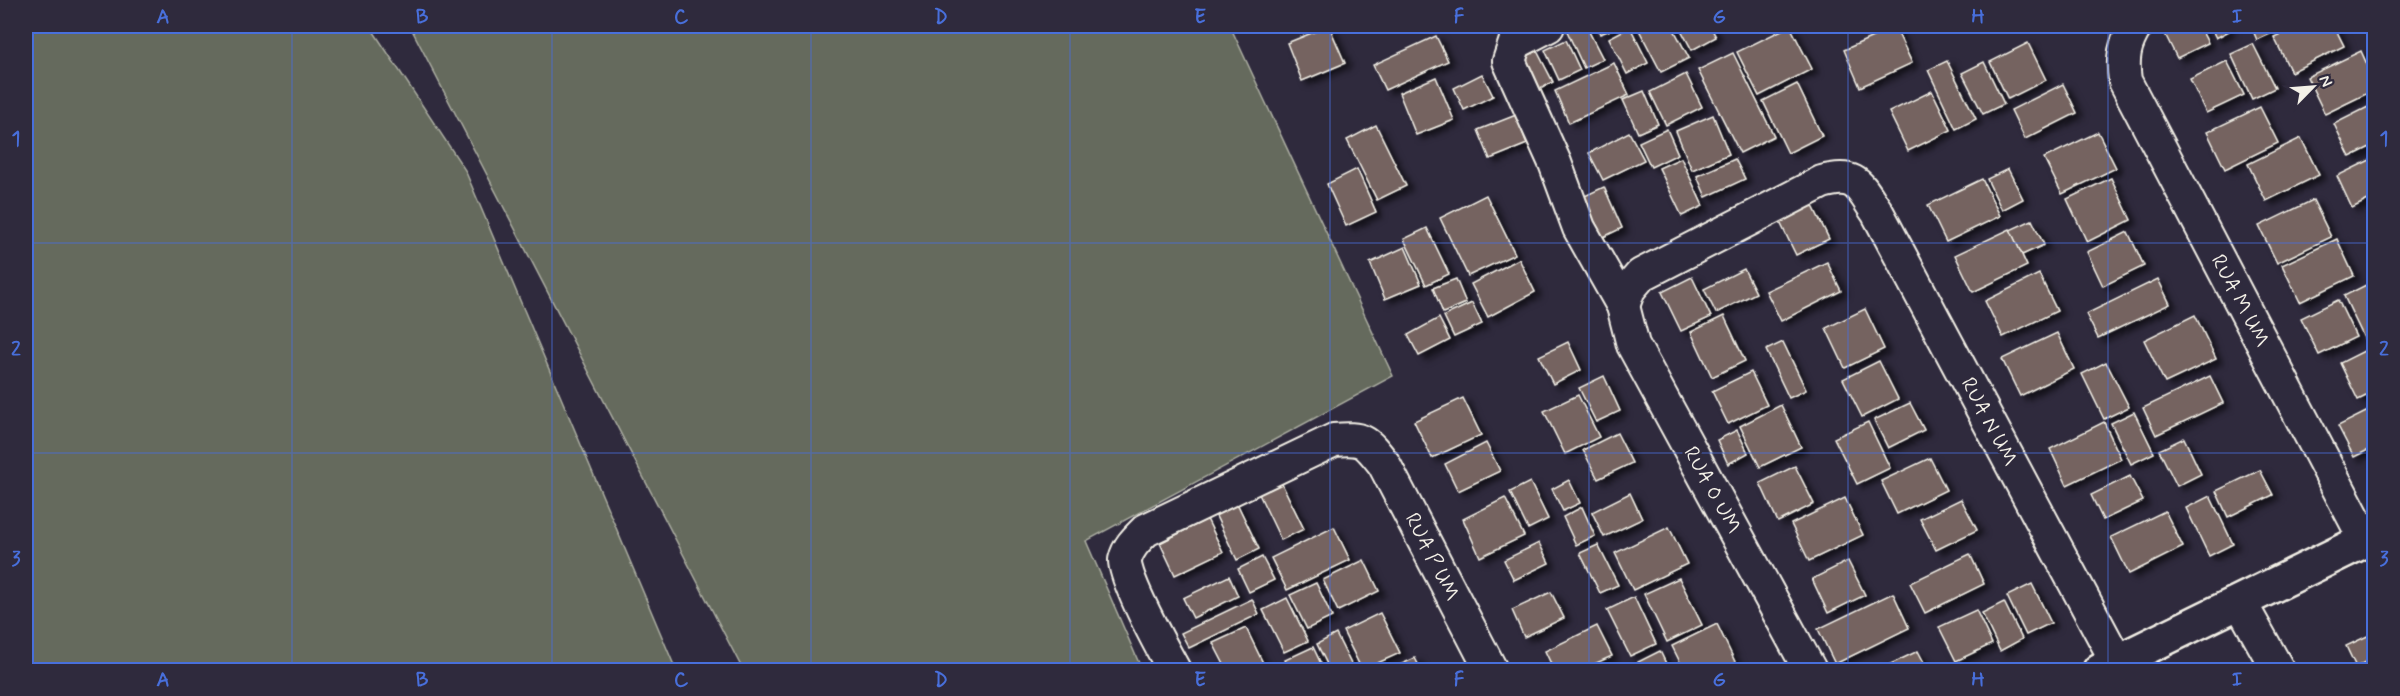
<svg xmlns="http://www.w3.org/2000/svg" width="2400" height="696" font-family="Mynerve,sans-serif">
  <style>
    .green { fill: #656b5d; stroke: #acaea2; stroke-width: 1.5 }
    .building { fill: #746461; stroke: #f4f1e8; stroke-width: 1.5; filter: url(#shadow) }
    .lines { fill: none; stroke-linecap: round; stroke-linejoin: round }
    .minor-casing { stroke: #f4f1e8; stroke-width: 36 }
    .tertiary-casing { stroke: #f4f1e8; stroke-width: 38 }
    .minor { stroke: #2f2a3d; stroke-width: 32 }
    .tertiary { stroke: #2f2a3d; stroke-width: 33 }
    .grid { fill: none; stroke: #486fdb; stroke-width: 1.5; stroke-opacity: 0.55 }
    .labels { text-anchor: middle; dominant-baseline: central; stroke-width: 5; stroke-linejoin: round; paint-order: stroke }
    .street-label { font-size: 21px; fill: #f4f1e8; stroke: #2f2a3d }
    .neatline { fill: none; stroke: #486fdb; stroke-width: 2 }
    .grid-label { font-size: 20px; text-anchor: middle; font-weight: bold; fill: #486fdb }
  </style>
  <defs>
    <filter id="shadow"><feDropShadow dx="6" dy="4" stdDeviation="3" flood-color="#0009"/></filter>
  </defs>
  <rect width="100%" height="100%" fill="#2f2a3d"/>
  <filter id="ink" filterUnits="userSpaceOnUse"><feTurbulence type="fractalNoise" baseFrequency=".0167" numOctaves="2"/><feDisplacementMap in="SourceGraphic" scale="12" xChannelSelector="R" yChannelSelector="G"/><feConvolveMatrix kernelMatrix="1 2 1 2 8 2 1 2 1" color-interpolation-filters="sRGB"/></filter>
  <g filter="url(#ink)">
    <!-- green -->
    <g class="green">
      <path d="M26,26H370L465,170L676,670H26Z"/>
      <path d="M410,26H1230L1393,376L1086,541L1142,670H743Z"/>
    </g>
    <!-- building -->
    <g class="building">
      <path d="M1329,26L1345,63L1302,81L1287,43Z"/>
      <path d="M1573,26H1586L1603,59L1584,68L1566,29Z"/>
      <path d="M1597,26H1621L1600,34Z"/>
      <path d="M1637,26H1672L1689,58L1661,72Z"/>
      <path d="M1679,26H1710L1716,37L1692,50Z"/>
      <path d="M1790,26L1812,69L1759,96L1737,52Z"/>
      <path d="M2178,26H2199L2208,43L2177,58L2164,32Z"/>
      <path d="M2210,26H2226L2229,31L2216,38Z"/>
      <path d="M2251,26H2287L2257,40Z"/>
      <path d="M2298,26H2334L2344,46L2291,72L2274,37Z"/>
      <path d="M1630,27L1648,63L1627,74L1609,38Z"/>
      <path d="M1895,27L1912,63L1860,87L1844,50Z"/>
      <path d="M1436,36L1448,61L1385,90L1373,65Z"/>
      <path d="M1566,40L1580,70L1559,80L1545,50Z"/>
      <path d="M2028,43L2046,80L2008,99L1990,62Z"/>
      <path d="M2253,44L2275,88L2252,99L2231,54Z"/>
      <path d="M1537,51L1553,82L1533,93L1517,61Z"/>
      <path d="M2361,51L2374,80V90L2325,114L2307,77Z"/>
      <path d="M1733,53L1774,136L1740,153L1698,70Z"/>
      <path d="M1947,61L1976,119L1956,129L1928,70Z"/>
      <path d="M2227,61L2244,95L2206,113L2190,79Z"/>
      <path d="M1984,62L2004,104L1983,114L1962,73Z"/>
      <path d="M1614,63L1629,95L1569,123L1555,91Z"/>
      <path d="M1482,74L1493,96L1464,110L1454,88Z"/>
      <path d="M1686,74L1702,107L1666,125L1650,92Z"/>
      <path d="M1436,77L1454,120L1416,135L1399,93Z"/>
      <path d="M1797,84L1822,136L1788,153L1763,101Z"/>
      <path d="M2063,84L2077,113L2025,139L2011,110Z"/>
      <path d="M1644,91L1658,124L1638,133L1623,100Z"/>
      <path d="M1932,91L1951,130L1908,151L1889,112Z"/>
      <path d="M2374,104V145L2350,157L2334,124Z"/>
      <path d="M2260,107L2278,143L2225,169L2207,132Z"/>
      <path d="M1516,115L1527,144L1490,159L1478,130Z"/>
      <path d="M1713,115L1729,154L1692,170L1676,131Z"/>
      <path d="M1376,125L1406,186L1377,200L1347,140Z"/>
      <path d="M1667,129L1678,154L1651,167L1639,142Z"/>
      <path d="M1629,132L1644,160L1603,180L1589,153Z"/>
      <path d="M2098,132L2116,168L2062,194L2044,158Z"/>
      <path d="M2301,138L2319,175L2266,201L2248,164Z"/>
      <path d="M1681,158L1703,206L1682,216L1659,168Z"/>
      <path d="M2374,158V197L2352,208L2337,176Z"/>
      <path d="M1735,159L1745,179L1706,197L1697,176Z"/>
      <path d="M1357,169L1376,212L1346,226L1327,184Z"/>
      <path d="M2008,169L2023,199L2002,210L1987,179Z"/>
      <path d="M2111,178L2131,220L2087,242L2067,199Z"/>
      <path d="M1982,179L2000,216L1946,242L1928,205Z"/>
      <path d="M1604,187L1622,228L1593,242L1574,201Z"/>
      <path d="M1486,195L1515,254L1468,276L1440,218Z"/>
      <path d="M2313,200L2331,237L2277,263L2259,226Z"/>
      <path d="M1811,202L1829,239L1796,255L1778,218Z"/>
      <path d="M2032,220L2044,245L2022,255L2010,230Z"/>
      <path d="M1427,228L1449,274L1426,285L1404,239Z"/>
      <path d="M2010,229L2027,266L1973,292L1955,255Z"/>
      <path d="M2128,232L2144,266L2103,286L2087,252Z"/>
      <path d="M2337,239L2354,276L2300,302L2282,265Z"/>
      <path d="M1405,247L1421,284L1385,299L1370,263Z"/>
      <path d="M1519,259L1535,292L1488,317L1471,284Z"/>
      <path d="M1827,262L1841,291L1781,321L1766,291Z"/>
      <path d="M1744,269L1756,293L1716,313L1704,289Z"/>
      <path d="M2039,274L2057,311L2003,337L1985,301Z"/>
      <path d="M1692,277L1711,317L1681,331L1662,292Z"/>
      <path d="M1456,279L1466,303L1443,313L1433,288Z"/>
      <path d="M2158,279L2170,304L2098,338L2086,314Z"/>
      <path d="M2374,281V335L2365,340L2344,296Z"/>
      <path d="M2338,300L2356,337L2319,355L2301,318Z"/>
      <path d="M1472,303L1482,324L1454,337L1444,316Z"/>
      <path d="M1865,309L1884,349L1845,368L1826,328Z"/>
      <path d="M2195,315L2216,359L2165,383L2144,340Z"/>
      <path d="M1724,316L1745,361L1712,377L1691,332Z"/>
      <path d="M1439,318L1450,340L1419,356L1408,335Z"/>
      <path d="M2057,333L2074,369L2020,396L2002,359Z"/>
      <path d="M1568,342L1581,370L1553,384L1539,356Z"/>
      <path d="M1783,342L1806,390L1789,398L1766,350Z"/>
      <path d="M2374,346V392L2358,400L2340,363Z"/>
      <path d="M1879,361L1898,399L1862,417L1843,379Z"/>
      <path d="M2106,362L2129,407L2104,419L2082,374Z"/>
      <path d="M1751,372L1767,405L1728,424L1712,391Z"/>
      <path d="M1604,376L1620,411L1596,422L1579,388Z"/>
      <path d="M2210,376L2223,403L2156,435L2143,408Z"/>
      <path d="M1578,395L1599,437L1565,454L1544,411Z"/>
      <path d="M1463,398L1481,435L1432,458L1414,421Z"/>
      <path d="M1910,403L1924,430L1888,448L1874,420Z"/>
      <path d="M1781,405L1801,447L1760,467L1740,426Z"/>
      <path d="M2374,408V447L2354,457L2338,426Z"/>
      <path d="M2134,412L2154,453L2131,464L2111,423Z"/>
      <path d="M1868,422L1890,468L1857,484L1834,438Z"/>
      <path d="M2104,422L2121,459L2067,485L2050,449Z"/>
      <path d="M1737,430L1748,453L1728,464L1717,440Z"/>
      <path d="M1617,433L1632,463L1598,479L1583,450Z"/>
      <path d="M2184,438L2201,474L2177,486L2159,450Z"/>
      <path d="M1486,443L1500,471L1458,491L1445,464Z"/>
      <path d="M1930,458L1946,490L1897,514L1881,481Z"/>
      <path d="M1795,466L1814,504L1778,522L1760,483Z"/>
      <path d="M2260,470L2273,495L2228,517L2216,491Z"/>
      <path d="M2130,476L2143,501L2103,520L2091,495Z"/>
      <path d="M1569,480L1580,503L1563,511L1552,489Z"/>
      <path d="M1281,482L1304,529L1281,540L1258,492Z"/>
      <path d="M1530,482L1548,519L1528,529L1510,492Z"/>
      <path d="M1630,493L1642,519L1604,537L1592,512Z"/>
      <path d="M2210,496L2233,544L2209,556L2186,508Z"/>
      <path d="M1505,498L1524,536L1480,557L1463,519Z"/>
      <path d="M1845,498L1863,535L1809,561L1791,524Z"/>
      <path d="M1961,499L1977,530L1936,550L1920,519Z"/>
      <path d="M1236,501L1259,549L1237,560L1214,512Z"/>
      <path d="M1582,507L1595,536L1576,545L1563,517Z"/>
      <path d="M2165,511L2183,547L2129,574L2111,537Z"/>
      <path d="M1207,519L1223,552L1175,575L1160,543Z"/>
      <path d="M1334,527L1350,560L1287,590L1271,558Z"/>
      <path d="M1669,527L1687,564L1633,590L1615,553Z"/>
      <path d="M1539,543L1549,563L1514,580L1504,560Z"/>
      <path d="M1598,545L1618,585L1600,593L1580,553Z"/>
      <path d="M1970,554L1984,584L1925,613L1910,583Z"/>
      <path d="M1262,557L1274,580L1249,592L1238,569Z"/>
      <path d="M1364,560L1379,591L1338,611L1323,580Z"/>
      <path d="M1848,561L1865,595L1828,613L1812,579Z"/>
      <path d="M1229,576L1238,596L1193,618L1183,598Z"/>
      <path d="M1679,578L1702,625L1667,642L1644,594Z"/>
      <path d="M1316,583L1332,617L1307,629L1290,595Z"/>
      <path d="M2032,584L2051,623L2026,635L2007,596Z"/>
      <path d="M1551,592L1564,618L1524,637L1512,610Z"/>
      <path d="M1893,593L1909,628L1835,664L1818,629Z"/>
      <path d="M1634,597L1656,644L1630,656L1607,610Z"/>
      <path d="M1287,598L1308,641L1284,652L1263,610Z"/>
      <path d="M1252,599L1259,614L1189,648L1181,633Z"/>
      <path d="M2004,602L2022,639L2000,651L1982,613Z"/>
      <path d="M1976,610L1992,644L1956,661L1939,627Z"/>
      <path d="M1380,613L1400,653L1362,670L1343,631Z"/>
      <path d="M1717,624L1738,668L1733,670H1684L1672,646Z"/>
      <path d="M1597,626L1612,656L1581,670H1554L1545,651Z"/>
      <path d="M1246,628L1264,665L1252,670H1227L1213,643Z"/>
      <path d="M2374,633V658L2356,667L2346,646Z"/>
      <path d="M1336,634L1354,670H1330L1317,644Z"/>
      <path d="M1313,647L1324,670H1290L1285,660Z"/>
      <path d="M1660,651L1669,670H1642L1638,662Z"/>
      <path d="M1918,651L1928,670H1878Z"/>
      <path d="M1415,658L1421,670H1389Z"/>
    </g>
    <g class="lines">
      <defs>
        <g id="minor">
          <path d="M1548,26L1515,43L1509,61L1555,163L1579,228L1623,306L1633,345L1810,670"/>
          <path d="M2136,26C2124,45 2122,58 2125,81L2366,541"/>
          <path d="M1623,306L1629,289L1641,275L1822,182C1857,172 1859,186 1877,212L2117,662"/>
          <path d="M2240,602L2278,670"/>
          <path d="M1174,670C1164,652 1122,576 1125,560C1128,547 1137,539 1146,530L1334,440C1364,437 1366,441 1384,464L1491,670"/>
        </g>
        <path id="tertiary" d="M2100,670L2374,536"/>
      </defs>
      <!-- minor casing -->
      <use href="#minor" class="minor-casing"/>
      <!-- tertiary casing -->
      <use href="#tertiary" class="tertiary-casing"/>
      <!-- minor -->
      <use href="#minor" class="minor"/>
      <!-- tertiary -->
      <use href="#tertiary" class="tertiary"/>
    </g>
  </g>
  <!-- grid -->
  <path class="grid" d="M292,26V670M552,26V670M811,26V670M1070,26V670M1330,26V670M1589,26V670M1848,26V670M2108,26V670M26,243H2374M26,453H2374"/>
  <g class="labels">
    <!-- street labels -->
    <g class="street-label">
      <text transform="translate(2240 301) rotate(62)">RUA M UM</text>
      <text transform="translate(1989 422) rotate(62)">RUA N UM</text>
      <text transform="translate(1712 490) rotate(61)">RUA O UM</text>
      <text transform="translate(1432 557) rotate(63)">RUA P UM</text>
    </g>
  </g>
  <!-- margin -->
  <rect width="2400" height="696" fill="none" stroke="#2f2a3d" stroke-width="66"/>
  <!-- north arrow -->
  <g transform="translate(2313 87) rotate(65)" stroke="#2f2a3d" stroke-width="4.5" paint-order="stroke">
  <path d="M0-4.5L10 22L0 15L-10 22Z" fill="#f4f1e8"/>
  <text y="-9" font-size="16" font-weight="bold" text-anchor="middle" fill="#f4f1e8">N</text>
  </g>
  <rect x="33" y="33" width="2334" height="630" class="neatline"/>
  <g class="grid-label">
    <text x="163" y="23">A</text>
    <text x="422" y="23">B</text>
    <text x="681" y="23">C</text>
    <text x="941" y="23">D</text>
    <text x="1200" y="23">E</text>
    <text x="1459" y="23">F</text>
    <text x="1719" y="23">G</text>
    <text x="1978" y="23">H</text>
    <text x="2237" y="23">I</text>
    <text x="16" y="145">1</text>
    <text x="2384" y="145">1</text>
    <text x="16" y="355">2</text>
    <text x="2384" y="355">2</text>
    <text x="16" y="565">3</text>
    <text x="2384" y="565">3</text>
    <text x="163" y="686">A</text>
    <text x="422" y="686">B</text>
    <text x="681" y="686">C</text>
    <text x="941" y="686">D</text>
    <text x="1200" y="686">E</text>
    <text x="1459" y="686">F</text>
    <text x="1719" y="686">G</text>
    <text x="1978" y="686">H</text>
    <text x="2237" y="686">I</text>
  </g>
</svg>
